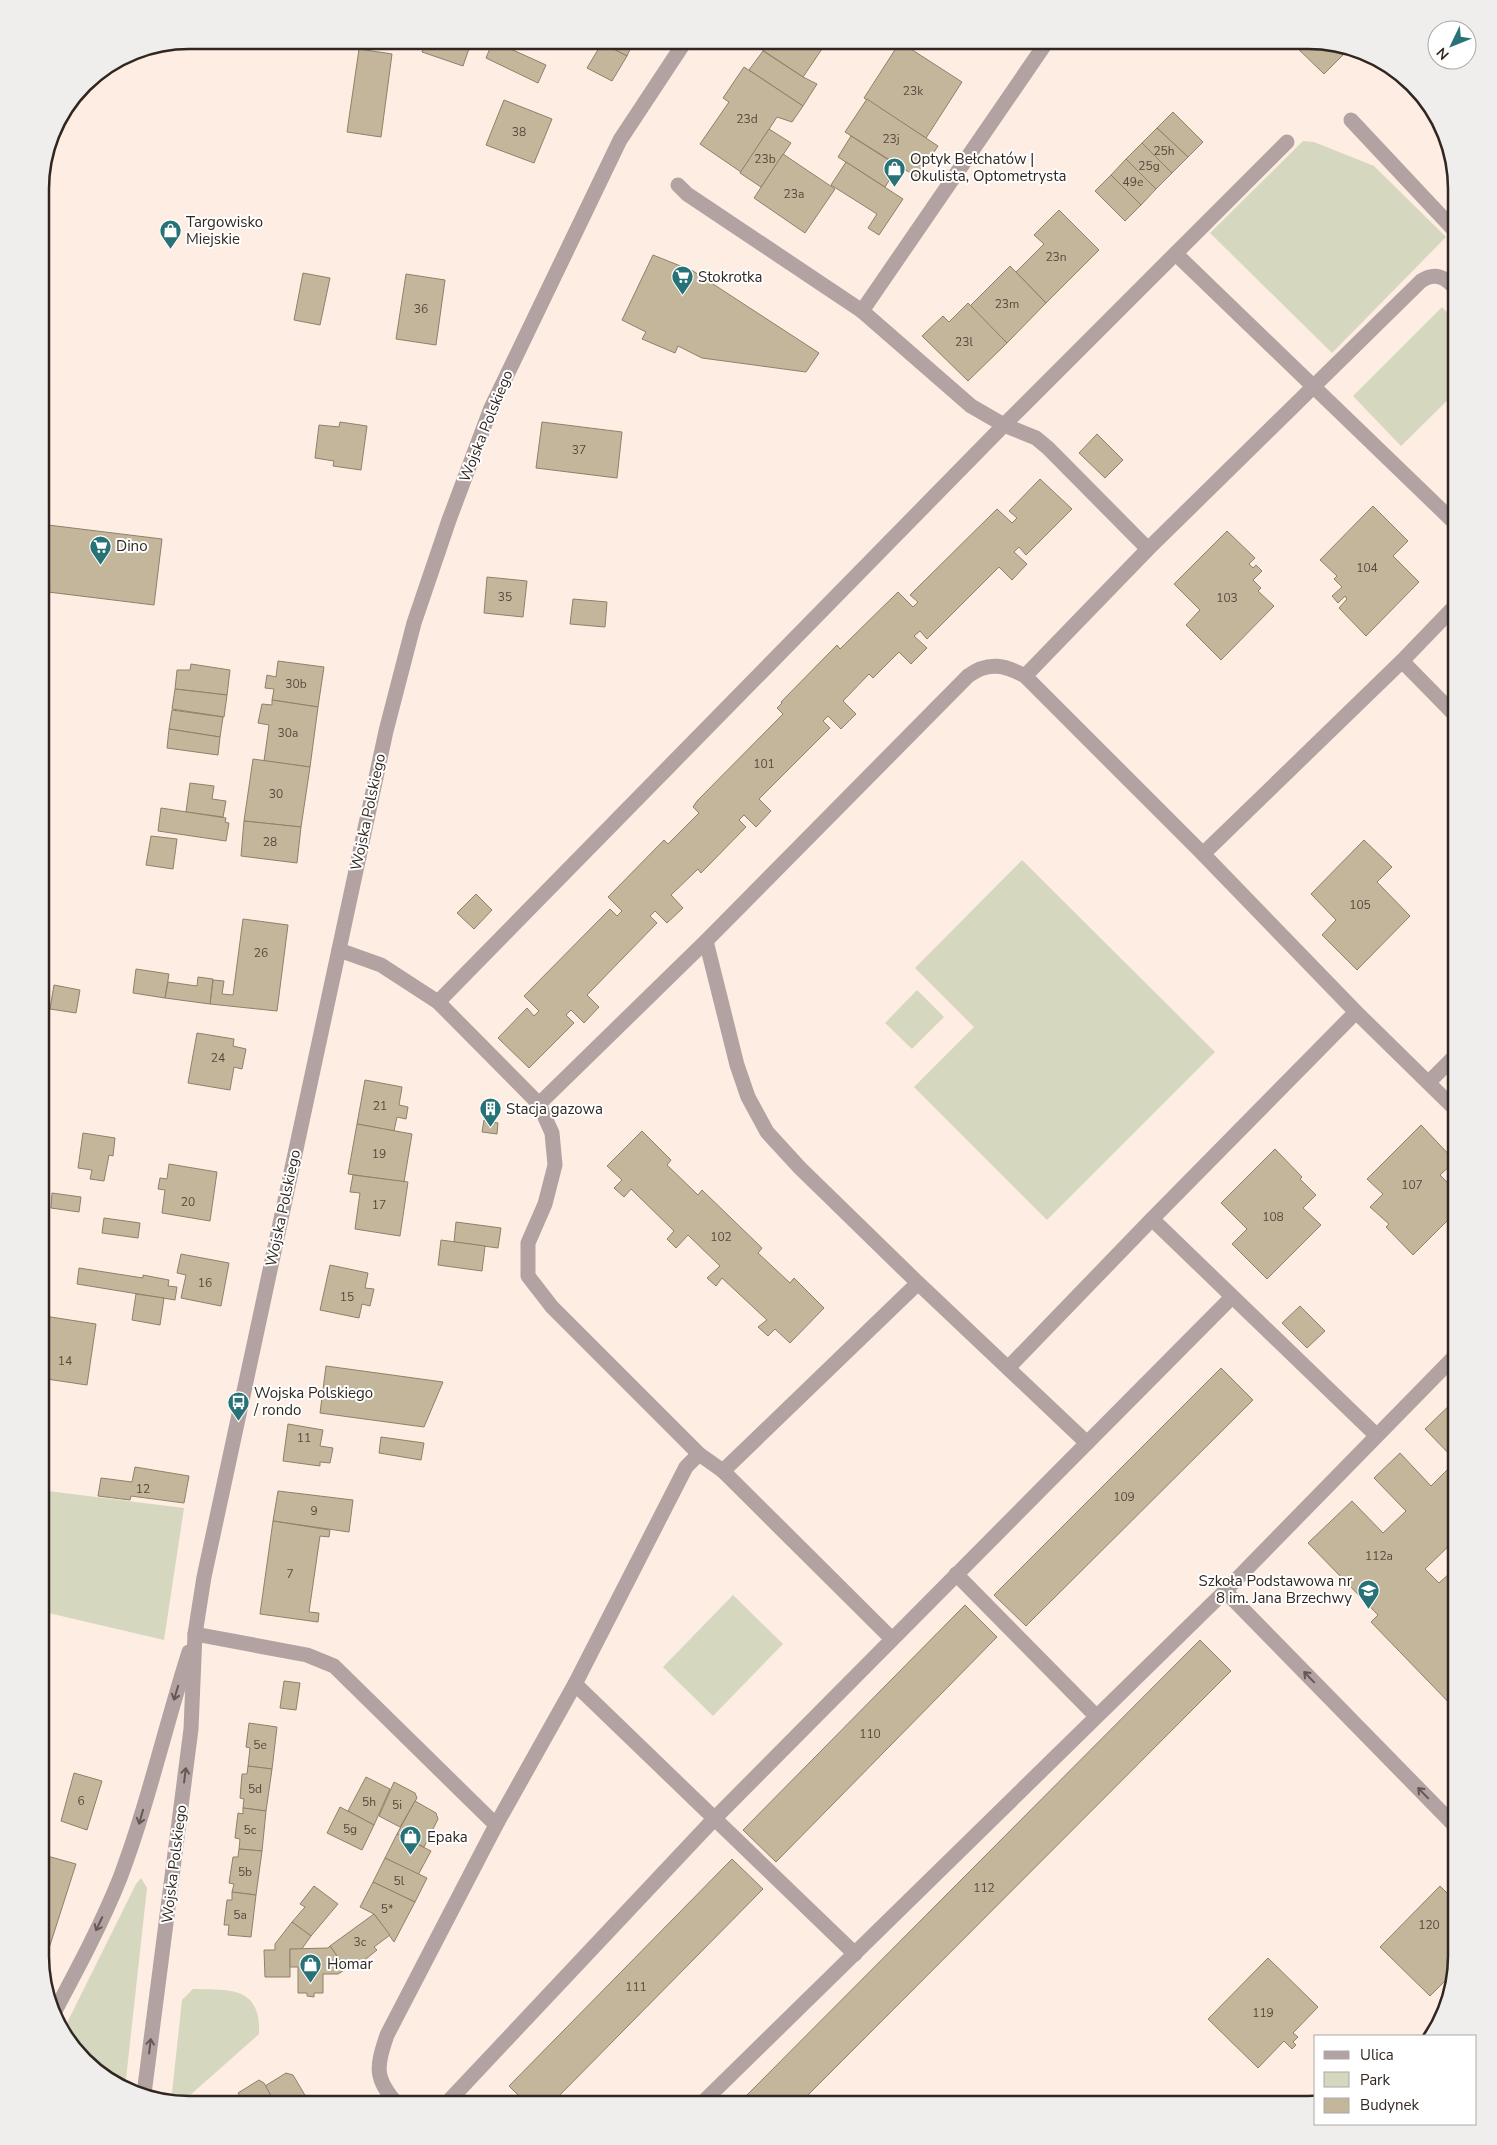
<svg xmlns="http://www.w3.org/2000/svg" width="1497" height="2145" font-family="'Nunito Sans',sans-serif">
  <style>
    .green { fill: #d5d8be }
    .building { fill: #c4b69b; stroke: #8e8168 }
    .lines { fill: none; stroke-linecap: round; stroke-linejoin: round }
    .minor { stroke: #b2a2a1; stroke-width: 15 }
    .oneway { stroke: #655854 }
    .labels { text-anchor: middle; dominant-baseline: central; stroke-width: 4; stroke-linejoin: round; paint-order: stroke }
    .number-label { font-size: 12px; fill: #564b3f }
    .poi-label { font-size: 15px; fill: #312720; stroke: #fff; text-anchor: start }
    .street-label { font-size: 15px; fill: #312720; stroke: #fff }
    .rim { fill: none; stroke: #312720; stroke-width: 2.5 }
  </style>
  <rect width="100%" height="100%" fill="#feede3"/>
  <!-- green -->
  <g class="green">
    <path d="M1303,141L1314,142L1374,166L1446,237L1332,353L1210,233Z"/>
    <path d="M1442,307L1457,323V391L1401,446L1353,396Z"/>
    <path d="M1022,860L1215,1052L1047,1220L914,1087L974,1027L915,968Z"/>
    <path d="M917,990L944,1017L912,1049L885,1023Z"/>
    <path d="M40,1490L184,1508L164,1640L40,1611Z"/>
    <path d="M733,1595L783,1644L713,1716L663,1667Z"/>
    <path d="M141,1878L147,1888L125,2088L114,2085L62,2033L136,1884Z"/>
    <path d="M193,1989C230,1990 261,1986 259,2034L179,2105L171,2102L182,2000Z"/>
  </g>
  <!-- building -->
  <g class="building">
    <path d="M426,40H472L463,66L422,52Z"/>
    <path d="M596,40H634L627,56Z"/>
    <path d="M762,40H815L824,46L803,77L758,47Z"/>
    <path d="M1289,40H1318L1348,50L1324,74Z"/>
    <path d="M493,41L546,65L538,83L486,58Z"/>
    <path d="M900,42L962,82L926,138L864,98Z"/>
    <path d="M602,43L627,56L612,81L587,68Z"/>
    <path d="M359,49L392,54L381,137L347,132Z"/>
    <path d="M763,51L803,77L817,84L803,106L749,70Z"/>
    <path d="M744,67L803,106L792,122L777,117L741,172L700,144L729,102L723,98Z"/>
    <path d="M867,99L938,146L917,177L845,132Z"/>
    <path d="M504,100L552,119L534,163L486,145Z"/>
    <path d="M1173,112L1203,142L1188,157L1157,128Z"/>
    <path d="M1157,128L1188,157L1172,173L1142,143Z"/>
    <path d="M769,129L791,143L761,187L740,173Z"/>
    <path d="M851,136L898,166L885,187L838,157Z"/>
    <path d="M1142,143L1172,173L1156,189L1126,159Z"/>
    <path d="M783,154L835,189L805,233L754,198Z"/>
    <path d="M1126,159L1156,189L1141,205L1111,175Z"/>
    <path d="M846,162L903,199L879,235L868,228L877,214L831,185Z"/>
    <path d="M1111,175L1141,205L1125,221L1095,191Z"/>
    <path d="M1059,210L1099,250L1046,303L1016,272L1044,244L1034,235Z"/>
    <path d="M653,255L693,271L819,353L806,372L702,358L678,346L675,353L642,339L646,332L622,320Z"/>
    <path d="M1010,266L1046,303L1007,343L970,306Z"/>
    <path d="M303,273L330,278L320,325L294,320Z"/>
    <path d="M406,274L445,280L436,345L396,339Z"/>
    <path d="M968,303L1007,343L968,381L922,336L943,316L949,322Z"/>
    <path d="M340,422L367,426L361,470L333,466L334,461L315,458L319,425L339,427Z"/>
    <path d="M542,422L622,432L617,478L536,468Z"/>
    <path d="M1097,434L1123,460L1105,478L1079,453Z"/>
    <path d="M1040,479L1072,509L1026,555L1019,547L1014,552L1027,564L1012,580L999,567L927,639L920,631L914,636L927,648L911,664L899,652L873,678L869,674L843,701L856,714L841,729L828,716L823,721L830,728L759,799L771,811L756,827L744,815L739,820L746,827L701,873L698,869L671,895L683,908L667,923L655,911L650,916L657,923L587,995L599,1007L584,1023L571,1010L566,1015L574,1023L529,1068L498,1038L527,1008L534,1016L539,1011L524,996L610,909L617,916L622,911L608,897L664,840L668,844L699,813L693,807L697,801L783,714L777,708L782,703L781,702L837,645L840,649L898,592L913,607L918,602L910,595L997,509L1012,523L1017,518L1009,511Z"/>
    <path d="M1373,506L1408,541L1393,556L1419,582L1366,636L1339,608L1347,599L1345,596L1338,603L1332,596L1342,587L1334,579L1337,576L1320,560Z"/>
    <path d="M40,524L162,539L154,605L40,591Z"/>
    <path d="M1227,531L1255,558L1249,564L1253,568L1256,565L1262,571L1253,580L1261,588L1258,591L1274,606L1221,660L1186,625L1200,610L1174,584Z"/>
    <path d="M487,577L527,581L523,617L484,613Z"/>
    <path d="M573,599L607,602L605,627L570,624Z"/>
    <path d="M278,661L324,667L318,707L272,700L274,689L265,688L267,675L276,677Z"/>
    <path d="M191,664L230,670L227,695L175,689L177,670H190Z"/>
    <path d="M175,689L227,695L224,717L172,709Z"/>
    <path d="M272,700L318,707L310,767L264,761L269,725L258,723L262,704L272,705Z"/>
    <path d="M172,710L223,717L220,737L169,729Z"/>
    <path d="M169,729L220,737L218,755L167,748Z"/>
    <path d="M253,759L310,767L301,827L244,821Z"/>
    <path d="M190,783L214,786L212,799L226,801L223,817L186,812Z"/>
    <path d="M161,808L226,818L225,822L229,823L226,841L158,831Z"/>
    <path d="M244,821L301,827L297,863L241,856Z"/>
    <path d="M151,836L177,839L173,869L146,865Z"/>
    <path d="M1364,840L1392,867L1377,882L1410,916L1357,970L1322,935L1336,920L1311,894Z"/>
    <path d="M476,894L492,910L474,929L457,913Z"/>
    <path d="M243,919L288,925L277,1011L210,1004L213,980L224,981L222,994L233,995Z"/>
    <path d="M136,969L169,974L165,998L133,993Z"/>
    <path d="M198,977L213,979L210,1004L165,998L168,982L197,986Z"/>
    <path d="M54,985L80,990L76,1013L50,1009Z"/>
    <path d="M197,1033L234,1039L233,1046L246,1049L242,1069L234,1067L230,1090L188,1083Z"/>
    <path d="M365,1080L402,1087L399,1105L408,1107L406,1119L397,1117L394,1131L357,1124Z"/>
    <path d="M484,1120L498,1123L497,1134L482,1132Z"/>
    <path d="M357,1124L412,1134L404,1182L348,1174Z"/>
    <path d="M1421,1125L1455,1161L1440,1175L1457,1192V1211L1413,1255L1386,1227L1389,1224L1370,1207L1383,1194L1367,1179Z"/>
    <path d="M642,1131L671,1160L667,1165L698,1195L702,1190L762,1248L758,1253L790,1283L794,1278L824,1308L790,1343L775,1329L768,1336L758,1327L767,1320L722,1278L716,1286L707,1278L720,1266L688,1235L676,1248L667,1239L674,1231L631,1189L624,1197L614,1188L622,1180L607,1166Z"/>
    <path d="M83,1133L115,1138L113,1156L109,1155L104,1181L90,1179L92,1170L78,1168Z"/>
    <path d="M1275,1149L1302,1177L1300,1179L1316,1195L1303,1208L1321,1225L1267,1279L1232,1244L1247,1229L1221,1203Z"/>
    <path d="M169,1164L217,1172L210,1221L162,1213L165,1190L158,1189L160,1178L167,1179Z"/>
    <path d="M353,1175L408,1182L400,1236L355,1229L360,1193L350,1192Z"/>
    <path d="M52,1193L81,1197L79,1212L51,1208Z"/>
    <path d="M104,1218L140,1223L138,1238L102,1233Z"/>
    <path d="M456,1222L501,1228L498,1248L454,1242Z"/>
    <path d="M441,1240L485,1246L482,1271L438,1265Z"/>
    <path d="M181,1254L229,1263L221,1306L181,1298L186,1275L177,1273Z"/>
    <path d="M330,1265L368,1273L365,1288L374,1289L370,1306L362,1304L359,1318L320,1310Z"/>
    <path d="M79,1268L143,1278V1275L169,1280L168,1286L177,1287L175,1300L77,1284Z"/>
    <path d="M136,1294L164,1298L160,1325L132,1320Z"/>
    <path d="M1300,1306L1325,1331L1307,1348L1282,1323Z"/>
    <path d="M44,1316L96,1324L87,1385L40,1378V1345Z"/>
    <path d="M326,1366L443,1382L424,1427L320,1413Z"/>
    <path d="M1221,1368L1253,1400L1026,1626L994,1595Z"/>
    <path d="M1457,1398V1538L1425,1569L1439,1583L1450,1573L1457,1580V1711L1371,1622L1378,1615L1308,1543L1352,1501L1383,1533L1406,1511L1374,1478L1400,1453L1431,1486L1456,1461L1425,1429Z"/>
    <path d="M288,1424L323,1430L320,1446L333,1448L330,1463L320,1462V1466L283,1461Z"/>
    <path d="M381,1437L424,1443L421,1460L379,1453Z"/>
    <path d="M135,1467L189,1476L184,1503L131,1496L130,1500L98,1496L101,1478L132,1482Z"/>
    <path d="M278,1491L353,1500L349,1532L273,1521Z"/>
    <path d="M273,1521L330,1530L329,1537L320,1536L309,1612L319,1613L318,1622L260,1614Z"/>
    <path d="M965,1605L997,1637L776,1862L743,1830Z"/>
    <path d="M1200,1640L1231,1671L798,2105H737Z"/>
    <path d="M284,1681L300,1683L296,1710L280,1708Z"/>
    <path d="M249,1723L277,1727L272,1769L248,1766L250,1748L246,1747Z"/>
    <path d="M248,1766L272,1769L266,1811L243,1808L244,1799L240,1798L242,1774H247Z"/>
    <path d="M74,1773L102,1781L87,1830L61,1821Z"/>
    <path d="M366,1777L390,1789L374,1825L348,1811Z"/>
    <path d="M394,1782L415,1793L417,1798L400,1827L379,1816Z"/>
    <path d="M415,1801L436,1813L438,1819L424,1847L397,1834Z"/>
    <path d="M340,1807L374,1825L362,1850L327,1833Z"/>
    <path d="M243,1808L266,1811L262,1851L239,1849L240,1839L235,1838L238,1813L243,1814Z"/>
    <path d="M397,1834L431,1851L418,1875L385,1858Z"/>
    <path d="M239,1849L262,1851L256,1895L232,1892L234,1884L229,1883L233,1857H238Z"/>
    <path d="M40,1854L76,1864L43,1967L40,1956Z"/>
    <path d="M385,1858L427,1878L415,1902L373,1882Z"/>
    <path d="M732,1859L763,1889L550,2105H528L509,2086Z"/>
    <path d="M373,1882L415,1902L394,1942L374,1914L360,1907Z"/>
    <path d="M314,1886L338,1904L311,1936L292,1922L305,1907L300,1904Z"/>
    <path d="M1440,1886L1457,1903V1957L1453,1973L1430,1996L1380,1947Z"/>
    <path d="M232,1892L256,1895L251,1937L228,1935L229,1925H224L227,1900H232Z"/>
    <path d="M374,1914L390,1935L374,1947L377,1950L357,1966L355,1962L346,1969L330,1946Z"/>
    <path d="M292,1922L311,1936L301,1950L290,1949V1977H265L264,1950H275V1944Z"/>
    <path d="M330,1946L346,1969L338,1974H323V1993H314V1997L307,1996V1993H298V1967H290V1949L328,1948Z"/>
    <path d="M1268,1958L1318,2007L1293,2033L1298,2037L1293,2042L1296,2045L1292,2049L1284,2041L1258,2068L1208,2019Z"/>
    <path d="M286,2073L293,2075L309,2102L304,2105H276L265,2086Z"/>
    <path d="M259,2080L264,2083L276,2105H246L238,2093Z"/>
    <path d="M316,2097L321,2105H304L309,2102Z"/>
  </g>
  <g class="lines">
    <!-- minor -->
    <g class="minor">
      <path d="M1048,40L862,311L971,406L1004,425L1036,438L1048,448L1148,549"/>
      <path d="M1351,120L1457,233"/>
      <path d="M678,185L687,194L862,311"/>
      <path d="M1176,254L1457,525"/>
      <path d="M1402,661L1457,717"/>
      <path d="M1025,676L1203,854"/>
      <path d="M706,941L737,1065L748,1097L767,1132L800,1168L918,1283"/>
      <path d="M339,950L381,965L438,1002L539,1104L552,1133L555,1165L545,1204L528,1243V1276L552,1307L699,1454L723,1471L892,1639"/>
      <path d="M438,1002L1004,425L1287,142"/>
      <path d="M1356,1012L1152,1219L1376,1435"/>
      <path d="M1429,1082L1457,1054"/>
      <path d="M539,1104L706,941L968,676C988,661 1005,665 1025,676L1148,549L1421,281C1436,271 1446,278 1457,290"/>
      <path d="M1457,1111L1356,1012L1203,854L1402,661L1457,604"/>
      <path d="M1008,1368L1152,1219"/>
      <path d="M723,1471L918,1283L1087,1443"/>
      <path d="M956,1574L1096,1716"/>
      <path d="M1225,1591L1457,1828"/>
      <path d="M195,1634L307,1655L334,1666L496,1825"/>
      <path d="M575,1684L855,1954"/>
      <path d="M55,2011C78,1968 102,1923 120,1878C148,1804 165,1727 189,1652"/>
      <path d="M1430,2036L1438,2028"/>
      <path d="M144,2094L191,1729L195,1634L204,1577L386,731L414,623L449,520L491,408L620,140L686,40"/>
      <path d="M398,2105C374,2078 376,2068 387,2035L496,1825L575,1684L686,1467L699,1454"/>
      <path d="M445,2105L715,1818L1232,1297"/>
      <path d="M700,2105L1225,1591L1457,1354"/>
    </g>
  </g>
  <!-- one-way arrows -->
  <defs><path id="oneway-shaft" d="M-6 0H5M1.5-3L5.5 0L1.5 3" fill="none" stroke-width="1.6" stroke-linecap="round" stroke-linejoin="round" transform="scale(1.25)"/></defs>
  <g class="oneway">
    <use href="#oneway-shaft" transform="translate(1309 1677) rotate(-134)"/>
    <use href="#oneway-shaft" transform="translate(176 1693) rotate(107)"/>
    <use href="#oneway-shaft" transform="translate(185 1775) rotate(-83)"/>
    <use href="#oneway-shaft" transform="translate(1423 1793) rotate(-134)"/>
    <use href="#oneway-shaft" transform="translate(141 1817) rotate(106)"/>
    <use href="#oneway-shaft" transform="translate(99 1924) rotate(115)"/>
    <use href="#oneway-shaft" transform="translate(150 2046) rotate(-83)"/>
  </g>
  <!-- icons -->
  <defs>
    <symbol id="shop-pin" viewBox="-11 -11 22 30"><path d="M0 17L-7.5 6A9.5 9.5 0 1 1 7.5 6Z" fill="#277277" stroke="#fff"/><path d="M-5-2.5h2.3a2.7 3.5 0 0 1 5.4 0H5L5.5 6h-11ZM-1.5-2.5h3a1.5 2.3 0 0 0-3 0Z" fill="#fff"/></symbol>
    <symbol id="supermarket-pin" viewBox="-11 -11 22 30"><path d="M0 17L-7.5 6A9.5 9.5 0 1 1 7.5 6Z" fill="#277277" stroke="#fff"/><path d="M-6-5.5h2.5l.6 2H6L4.5 2H-2.5L-4.4-4H-6ZM-1.5 3.2a1.3 1.3 0 1 0 .1 0ZM3 3.2a1.3 1.3 0 1 0 .1 0Z" fill="#fff"/></symbol>
    <symbol id="building-pin" viewBox="-11 -11 22 30"><path d="M0 17L-7.5 6A9.5 9.5 0 1 1 7.5 6Z" fill="#277277" stroke="#fff"/><path d="M-4-6H4V6H1V3H-1V6H-4ZM-2.5-4.3h1.7v1.8h-1.7ZM.8-4.3h1.7v1.8H.8ZM-2.5-1h1.7V.8h-1.7ZM.8-1h1.7V.8H.8Z" fill="#fff"/></symbol>
    <symbol id="bus-pin" viewBox="-11 -11 22 30"><path d="M0 17L-7.5 6A9.5 9.5 0 1 1 7.5 6Z" fill="#277277" stroke="#fff"/><path d="M-5-6H5V4H4V6H2V4H-2V6H-4V4H-5ZM-3.5-4V0h7V-4ZM-3.5 1.2v1.5H-2V1.2ZM2 1.2v1.5H3.5V1.2Z" fill="#fff"/></symbol>
    <symbol id="school-pin" viewBox="-11 -11 22 30"><path d="M0 17L-7.5 6A9.5 9.5 0 1 1 7.5 6Z" fill="#277277" stroke="#fff"/><path d="M0-5L7-2L0 1L-7-2ZM-4 1L0 2.5L4 1V4Q0 6-4 4Z" fill="#fff"/></symbol>
  </defs>
  <g fill-rule="evenodd">
    <use href="#shop-pin" x="882" y="156" width="25" height="34"/>
    <use href="#shop-pin" x="158" y="218" width="25" height="34"/>
    <use href="#supermarket-pin" x="670" y="264" width="25" height="34"/>
    <use href="#supermarket-pin" x="88" y="534" width="25" height="34"/>
    <use href="#building-pin" x="478" y="1096" width="25" height="34"/>
    <use href="#bus-pin" x="226" y="1390" width="25" height="34"/>
    <use href="#school-pin" x="1356" y="1578" width="25" height="34"/>
    <use href="#shop-pin" x="398" y="1824" width="25" height="34"/>
    <use href="#shop-pin" x="298" y="1952" width="25" height="34"/>
  </g>
  <g class="labels">
    <!-- number labels -->
    <g class="number-label">
      <text x="913" y="91">23k</text>
      <text x="747" y="119">23d</text>
      <text x="519" y="132">38</text>
      <text x="891" y="139">23j</text>
      <text x="1164" y="151">25h</text>
      <text x="765" y="159">23b</text>
      <text x="1149" y="166">25g</text>
      <text x="1133" y="182">49e</text>
      <text x="794" y="194">23a</text>
      <text x="1056" y="257">23n</text>
      <text x="1007" y="304">23m</text>
      <text x="421" y="309">36</text>
      <text x="964" y="342">23l</text>
      <text x="579" y="450">37</text>
      <text x="1367" y="568">104</text>
      <text x="505" y="597">35</text>
      <text x="1227" y="598">103</text>
      <text x="296" y="684">30b</text>
      <text x="288" y="733">30a</text>
      <text x="764" y="764">101</text>
      <text x="276" y="794">30</text>
      <text x="270" y="842">28</text>
      <text x="1360" y="905">105</text>
      <text x="261" y="953">26</text>
      <text x="218" y="1058">24</text>
      <text x="380" y="1106">21</text>
      <text x="379" y="1154">19</text>
      <text x="1412" y="1185">107</text>
      <text x="188" y="1202">20</text>
      <text x="379" y="1205">17</text>
      <text x="1273" y="1217">108</text>
      <text x="721" y="1237">102</text>
      <text x="205" y="1283">16</text>
      <text x="347" y="1297">15</text>
      <text x="65" y="1361">14</text>
      <text x="304" y="1438">11</text>
      <text x="143" y="1489">12</text>
      <text x="1124" y="1497">109</text>
      <text x="314" y="1511">9</text>
      <text x="1379" y="1556">112a</text>
      <text x="290" y="1574">7</text>
      <text x="870" y="1734">110</text>
      <text x="260" y="1745">5e</text>
      <text x="255" y="1789">5d</text>
      <text x="81" y="1801">6</text>
      <text x="369" y="1802">5h</text>
      <text x="397" y="1805">5i</text>
      <text x="350" y="1829">5g</text>
      <text x="250" y="1830">5c</text>
      <text x="245" y="1872">5b</text>
      <text x="399" y="1881">5l</text>
      <text x="984" y="1888">112</text>
      <text x="387" y="1909">5*</text>
      <text x="240" y="1915">5a</text>
      <text x="1429" y="1925">120</text>
      <text x="360" y="1942">3c</text>
      <text x="636" y="1987">111</text>
      <text x="1263" y="2013">119</text>
    </g>
    <!-- poi labels -->
    <g class="poi-label">
      <text x="910" y="159">Optyk Bełchatów |<tspan x="910" dy="17">Okulista, Optometrysta</tspan></text>
      <text x="186" y="222">Targowisko<tspan x="186" dy="17">Miejskie</tspan></text>
      <text x="698" y="277">Stokrotka</text>
      <text x="116" y="546">Dino</text>
      <text x="506" y="1109">Stacja gazowa</text>
      <text x="254" y="1393">Wojska Polskiego<tspan x="254" dy="17">/ rondo</tspan></text>
      <text x="1352" y="1581" text-anchor="end">Szkoła Podstawowa nr<tspan x="1352" dy="17">8 im. Jana Brzechwy</tspan></text>
      <text x="427" y="1837">Epaka</text>
      <text x="327" y="1964">Homar</text>
    </g>
    <!-- street labels -->
    <g class="street-label">
      <text transform="translate(486 426) rotate(-68)">Wojska Polskiego</text>
      <text transform="translate(368 812) rotate(-78)">Wojska Polskiego</text>
      <text transform="translate(283 1208) rotate(-78)">Wojska Polskiego</text>
      <text transform="translate(174 1864) rotate(-83)">Wojska Polskiego</text>
    </g>
  </g>
  <!-- crop -->
  <path d="M0 0H1497V2145H0ZM189 49H1308A140 140 0 0 1 1448 189V1956A140 140 0 0 1 1308 2096H189A140 140 0 0 1 49 1956V189A140 140 0 0 1 189 49Z" fill="#efeeed" fill-rule="evenodd"/>
  <path class="rim" d="M189 49H1308A140 140 0 0 1 1448 189V1956A140 140 0 0 1 1308 2096H189A140 140 0 0 1 49 1956V189A140 140 0 0 1 189 49Z"/>
  <!-- legend -->
  <rect x="1314" y="2035" width="162" height="90" fill="#ffffff" stroke="#ada9a6"/>
  <rect x="1324" y="2051" width="25" height="8" fill="#b2a2a1" stroke="#ada9a6"/>
  <text x="1360" y="2060" font-size="15" fill="#312720">Ulica</text>
  <rect x="1324" y="2072" width="25" height="15" fill="#d5d8be" stroke="#ada9a6"/>
  <text x="1360" y="2085" font-size="15" fill="#312720">Park</text>
  <rect x="1324" y="2098" width="25" height="15" fill="#c4b69b" stroke="#ada9a6"/>
  <text x="1360" y="2110" font-size="15" fill="#312720">Budynek</text>
  <!-- north arrow -->
  <g transform="translate(1452 45) rotate(227)"><circle r="24" fill="#ffffff" stroke="#ada9a6"/>
  <path d="M0-4L9 19L0 12L-9 19Z" fill="#277277"/>
  <text y="-8" font-size="14" font-weight="bold" text-anchor="middle" fill="#312720">N</text>
  </g>
</svg>
